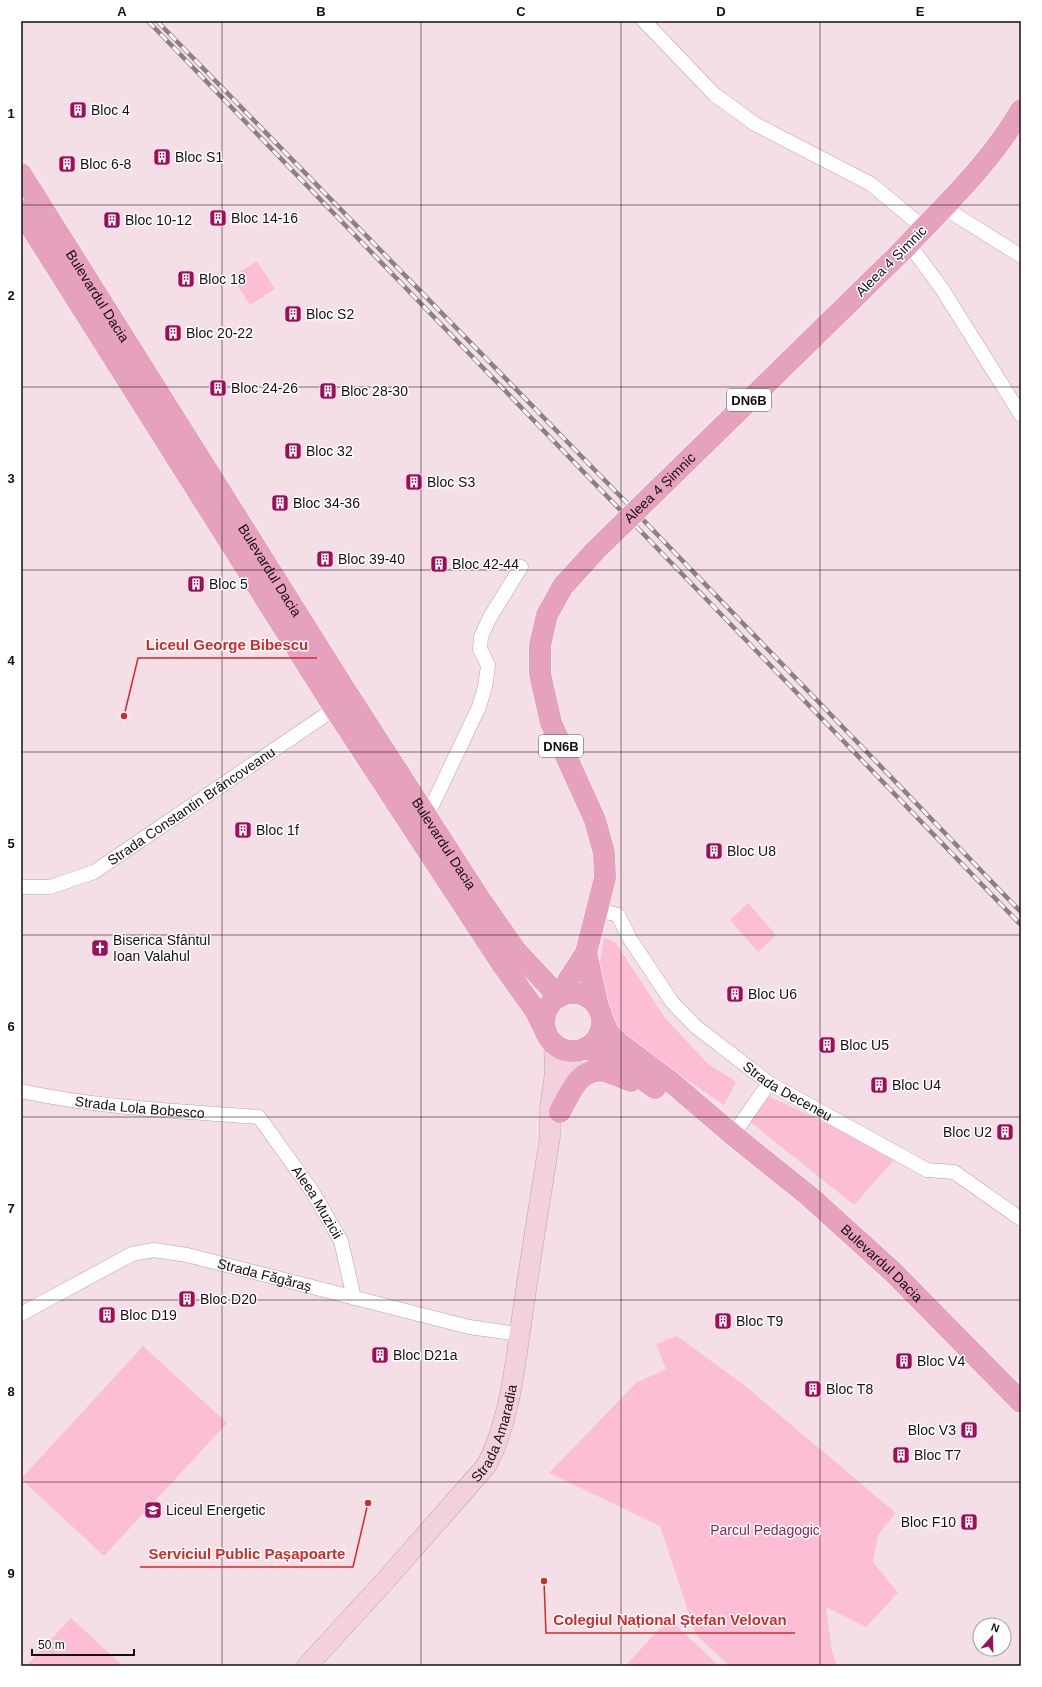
<svg xmlns="http://www.w3.org/2000/svg" width="1042" height="1687" font-family="Helvetica,sans-serif">
  <style>
    .green { fill: #fcbed4 }
    .lines { fill: none; stroke-linecap: round; stroke-linejoin: round }
    .street-casing { stroke: #b7a3aa; stroke-width: 15 }
    .secondary-casing { stroke: #b7a3aa; stroke-width: 21 }
    .primary-casing { stroke: #fff; stroke-width: 23 }
    .street { stroke: #fff; stroke-width: 14 }
    .secondary { stroke: #f3d0de; stroke-width: 20 }
    .primary { stroke: #e6a1be; stroke-width: 22 }
    .rail-casing { stroke: #8e7f84; stroke-width: 4.5 }
    .rail { stroke: #fff; stroke-width: 3; stroke-dasharray: 9; stroke-linecap: butt }
    .primary-bridge-casing { stroke: #fff; stroke-width: 23; stroke-linecap: butt }
    .primary-bridge { stroke: #e6a1be; stroke-width: 22 }
    .grid { fill: none; stroke: #150e11; stroke-width: 1; stroke-opacity: 0.55 }
    .labels { text-anchor: middle; dominant-baseline: central; stroke-width: 3; stroke-linejoin: round; paint-order: stroke }
    .shield { fill: #fff; stroke: #5b5658; stroke-width: 1 }
    .shield-label { font-size: 13px; font-weight: bold; fill: #150e11 }
    .poi-label { font-size: 14px; fill: #150e11; stroke: #fff; text-anchor: start }
    .street-label { font-size: 14px; fill: #150e11; stroke: #fff }
    .park-label { font-size: 14px; fill: #8d2355; stroke: #fff }
    .leader { fill: none; stroke: #d62828; stroke-width: 1.5 }
    .callout-dot { fill: #d62828; stroke: #fff; stroke-width: 1.5 }
    .callout-label { font-size: 15px; text-anchor: middle; font-weight: bold; fill: #d62828; stroke: #fff; stroke-width: 3; stroke-linejoin: round; paint-order: stroke }
    .neatline { fill: none; stroke: #150e11; stroke-width: 1.5 }
    .grid-label { font-size: 13px; text-anchor: middle; font-weight: bold; fill: #150e11 }
  </style>
  <rect width="100%" height="100%" fill="#f5dfe6"/>
  <!-- green -->
  <g class="green">
    <path d="M257,261L275,289L250,305L232,277Z"/>
    <path d="M748,903L776,935L758,952L730,920Z"/>
    <path d="M604,938L615,942L665,1018L707,1063L736,1082L724,1105L621,1035L607,1005L599,966Z"/>
    <path d="M768,1096L839,1129L894,1160L854,1205L749,1121Z"/>
    <path d="M677,1336L744,1385L896,1513L878,1535L873,1562L898,1593L866,1627L826,1607L832,1652L837,1666H730L696,1635L660,1526L549,1473L636,1383L666,1369L656,1344Z"/>
    <path d="M143,1346L227,1423L104,1556L21,1479Z"/>
    <path d="M71,1618L123,1666H26Z"/>
    <path d="M669,1619L719,1666H625Z"/>
  </g>
  <g class="lines">
    <defs>
      <g id="street">
        <path d="M644,21L715,95L755,124L871,184L924,228"/>
        <path d="M943,207L1021,256"/>
        <path d="M909,244L942,289L1021,415"/>
        <path d="M427,816L479,707L485,687L488,665L480,649L481,637L489,619L521,567"/>
        <path id="s1" d="M21,887H50L94,872L340,705"/>
        <path id="s2" d="M598,910L618,915L630,939L672,1002L695,1026L769,1083L927,1170L954,1172L1021,1219"/>
        <path id="s3" d="M21,1091C99,1108 180,1111 259,1117L312,1191L341,1241L354,1298"/>
        <path d="M733,1135L769,1083"/>
        <path id="s4" d="M21,1314L132,1254L154,1250L187,1255L469,1327L519,1334"/>
      </g>
      <g id="secondary">
        <path d="M563,1093L565,1076L576,1050"/>
        <path id="s5" d="M307,1666L385,1581L486,1466C511,1420 515,1362 523,1311C531,1253 541,1195 550,1137V1108L555,1073L554,1043"/>
      </g>
      <g id="primary">
        <path id="s6" d="M21,174L342,685L479,898L516,951L559,997"/>
        <path d="M21,211L335,709L500,961L535,1010L546,1032"/>
        <path d="M902,251C945,205 990,164 1021,110"/>
        <path d="M586,953L598,1007"/>
        <circle cx="573" cy="1022" r="29"/>
        <path d="M562,995L569,979L586,953L605,878L604,853L595,820L551,723L540,674V645L547,615L563,586L596,550"/>
        <path id="s7" d="M602,1018L609,1034L619,1043L671,1082L733,1135L809,1196L893,1272L1021,1402"/>
        <path d="M585,1048L611,1058L655,1088"/>
        <path d="M560,1112C570,1094 579,1067 604,1071C613,1073 623,1078 631,1081"/>
      </g>
    </defs>
    <!-- street casing -->
    <use href="#street" class="street-casing"/>
    <!-- secondary casing -->
    <use href="#secondary" class="secondary-casing"/>
    <!-- primary casing -->
    <use href="#primary" class="primary-casing"/>
    <!-- street -->
    <use href="#street" class="street"/>
    <!-- secondary -->
    <use href="#secondary" class="secondary"/>
    <!-- primary -->
    <use href="#primary" class="primary"/>
    <defs>
      <g id="rail">
        <path d="M148,21L1021,925"/>
        <path d="M157,21L624,500L1021,912"/>
      </g>
    </defs>
    <!-- rail casing -->
    <use href="#rail" class="rail-casing"/>
    <!-- rail -->
    <use href="#rail" class="rail"/>
    <defs>
      <g id="primary-bridge">
        <path id="s8" d="M596,550L902,251"/>
      </g>
    </defs>
    <!-- primary-bridge casing -->
    <use href="#primary-bridge" class="primary-bridge-casing"/>
    <!-- primary-bridge -->
    <use href="#primary-bridge" class="primary-bridge"/>
  </g>
  <!-- grid -->
  <path class="grid" d="M222,21V1666M421,21V1666M621,21V1666M820,21V1666M21,205H1021M21,387H1021M21,570H1021M21,752H1021M21,935H1021M21,1117H1021M21,1300H1021M21,1482H1021"/>
  <!-- icons -->
  <defs>
    <symbol id="building-square" viewBox="-11 -11 22 22"><rect x="-9" y="-9" width="18" height="18" rx="4" fill="#9d0d5a" stroke="#fff"/><path d="M-4-6H4V6H1V3H-1V6H-4ZM-2.5-4.3h1.7v1.8h-1.7ZM.8-4.3h1.7v1.8H.8ZM-2.5-1h1.7V.8h-1.7ZM.8-1h1.7V.8H.8Z" fill="#fff"/></symbol>
    <symbol id="church-square" viewBox="-11 -11 22 22"><rect x="-9" y="-9" width="18" height="18" rx="4" fill="#9d0d5a" stroke="#fff"/><path d="M-1.2-6h2.4v3.5h3.3v2.4h-3.3V6h-2.4V-.1h-3.3v-2.4h3.3Z" fill="#fff"/></symbol>
    <symbol id="school-square" viewBox="-11 -11 22 22"><rect x="-9" y="-9" width="18" height="18" rx="4" fill="#9d0d5a" stroke="#fff"/><path d="M0-5L7-2L0 1L-7-2ZM-4 1L0 2.5L4 1V4Q0 6-4 4Z" fill="#fff"/></symbol>
  </defs>
  <g fill-rule="evenodd">
    <use href="#building-square" x="68" y="100" width="20" height="20"/>
    <use href="#building-square" x="152" y="147" width="20" height="20"/>
    <use href="#building-square" x="57" y="154" width="20" height="20"/>
    <use href="#building-square" x="208" y="208" width="20" height="20"/>
    <use href="#building-square" x="102" y="210" width="20" height="20"/>
    <use href="#building-square" x="176" y="269" width="20" height="20"/>
    <use href="#building-square" x="283" y="304" width="20" height="20"/>
    <use href="#building-square" x="163" y="323" width="20" height="20"/>
    <use href="#building-square" x="208" y="378" width="20" height="20"/>
    <use href="#building-square" x="318" y="381" width="20" height="20"/>
    <use href="#building-square" x="283" y="441" width="20" height="20"/>
    <use href="#building-square" x="404" y="472" width="20" height="20"/>
    <use href="#building-square" x="270" y="493" width="20" height="20"/>
    <use href="#building-square" x="315" y="549" width="20" height="20"/>
    <use href="#building-square" x="429" y="554" width="20" height="20"/>
    <use href="#building-square" x="186" y="574" width="20" height="20"/>
    <use href="#building-square" x="233" y="820" width="20" height="20"/>
    <use href="#building-square" x="704" y="841" width="20" height="20"/>
    <use href="#church-square" x="90" y="938" width="20" height="20"/>
    <use href="#building-square" x="725" y="984" width="20" height="20"/>
    <use href="#building-square" x="817" y="1035" width="20" height="20"/>
    <use href="#building-square" x="869" y="1075" width="20" height="20"/>
    <use href="#building-square" x="995" y="1122" width="20" height="20"/>
    <use href="#building-square" x="177" y="1289" width="20" height="20"/>
    <use href="#building-square" x="97" y="1305" width="20" height="20"/>
    <use href="#building-square" x="713" y="1311" width="20" height="20"/>
    <use href="#building-square" x="370" y="1345" width="20" height="20"/>
    <use href="#building-square" x="894" y="1351" width="20" height="20"/>
    <use href="#building-square" x="803" y="1379" width="20" height="20"/>
    <use href="#building-square" x="959" y="1420" width="20" height="20"/>
    <use href="#building-square" x="891" y="1445" width="20" height="20"/>
    <use href="#school-square" x="143" y="1500" width="20" height="20"/>
    <use href="#building-square" x="959" y="1512" width="20" height="20"/>
  </g>
  <g class="labels">
    <!-- shield labels -->
    <g class="shield">
      <rect x="727" y="389" width="44" height="22" rx="3"/>
      <rect x="539" y="735" width="44" height="22" rx="3"/>
    </g>
    <g class="shield-label">
      <text x="749" y="400">DN6B</text>
      <text x="561" y="746">DN6B</text>
    </g>
    <!-- poi labels -->
    <g class="poi-label">
      <text x="91" y="110">Bloc 4</text>
      <text x="175" y="157">Bloc S1</text>
      <text x="80" y="164">Bloc 6-8</text>
      <text x="231" y="218">Bloc 14-16</text>
      <text x="125" y="220">Bloc 10-12</text>
      <text x="199" y="279">Bloc 18</text>
      <text x="306" y="314">Bloc S2</text>
      <text x="186" y="333">Bloc 20-22</text>
      <text x="231" y="388">Bloc 24-26</text>
      <text x="341" y="391">Bloc 28-30</text>
      <text x="306" y="451">Bloc 32</text>
      <text x="427" y="482">Bloc S3</text>
      <text x="293" y="503">Bloc 34-36</text>
      <text x="338" y="559">Bloc 39-40</text>
      <text x="452" y="564">Bloc 42-44</text>
      <text x="209" y="584">Bloc 5</text>
      <text x="256" y="830">Bloc 1f</text>
      <text x="727" y="851">Bloc U8</text>
      <text x="113" y="940">Biserica Sfântul<tspan x="113" dy="16">Ioan Valahul</tspan></text>
      <text x="748" y="994">Bloc U6</text>
      <text x="840" y="1045">Bloc U5</text>
      <text x="892" y="1085">Bloc U4</text>
      <text x="992" y="1132" text-anchor="end">Bloc U2</text>
      <text x="200" y="1299">Bloc D20</text>
      <text x="120" y="1315">Bloc D19</text>
      <text x="736" y="1321">Bloc T9</text>
      <text x="393" y="1355">Bloc D21a</text>
      <text x="917" y="1361">Bloc V4</text>
      <text x="826" y="1389">Bloc T8</text>
      <text x="956" y="1430" text-anchor="end">Bloc V3</text>
      <text x="914" y="1455">Bloc T7</text>
      <text x="166" y="1510">Liceul Energetic</text>
      <text x="956" y="1522" text-anchor="end">Bloc F10</text>
    </g>
    <!-- street labels -->
    <g class="street-label">
      <text transform="translate(891 261) rotate(-45)">Aleea 4 Șimnic</text>
      <text stroke="none"><textPath href="#s6" startOffset="144">Bulevardul Dacia</textPath></text>
      <text stroke="none"><textPath href="#s8" startOffset="89">Aleea 4 Șimnic</textPath></text>
      <text stroke="none"><textPath href="#s6" startOffset="468">Bulevardul Dacia</textPath></text>
      <text stroke="none"><textPath href="#s1" startOffset="193">Strada Constantin Brâncoveanu</textPath></text>
      <text stroke="none"><textPath href="#s6" startOffset="792">Bulevardul Dacia</textPath></text>
      <text stroke="none"><textPath href="#s2" startOffset="270">Strada Deceneu</textPath></text>
      <text stroke="none"><textPath href="#s3" startOffset="120">Strada Lola Bobesco</textPath></text>
      <text stroke="none"><textPath href="#s3" startOffset="343">Aleea Muzicii</textPath></text>
      <text stroke="none"><textPath href="#s7" startOffset="374">Bulevardul Dacia</textPath></text>
      <text stroke="none"><textPath href="#s4" startOffset="262">Strada Făgăraș</textPath></text>
      <text stroke="none"><textPath href="#s5" startOffset="302">Strada Amaradia</textPath></text>
    </g>
    <!-- park labels -->
    <g class="park-label">
      <text x="765" y="1530">Parcul Pedagogic</text>
    </g>
  </g>
  <!-- callouts -->
  <path class="leader" d="M124 716L138 658H317M368 1503L353 1567H140M544 1581L546 1633H795"/>
  <g class="callout-dot">
    <circle cx="124" cy="716" r="4"/>
    <circle cx="368" cy="1503" r="4"/>
    <circle cx="544" cy="1581" r="4"/>
  </g>
  <g class="callout-label">
    <text x="227" y="650">Liceul George Bibescu</text>
    <text x="247" y="1559">Serviciul Public Pașapoarte</text>
    <text x="670" y="1625">Colegiul Național Ștefan Velovan</text>
  </g>
  <!-- border -->
  <rect width="1042" height="1687" fill="none" stroke="#ffffff" stroke-width="44"/>
  <!-- north arrow -->
  <g transform="translate(992 1637) rotate(20)"><circle r="19" fill="#ffffff" stroke="#a19fa0"/>
  <path d="M0-3L7 15L0 10L-7 15Z" fill="#9d0d5a"/>
  <text y="-6" font-size="11" font-weight="bold" text-anchor="middle" fill="#150e11">N</text>
  </g>
  <!-- scale -->
  <path d="M32 1649v6h102v-6" fill="none" stroke="#150e11" stroke-width="2"/>
  <text x="38" y="1649" font-size="12" fill="#150e11" stroke="#ffffff" stroke-width="3" paint-order="stroke">50 m</text>
  <rect x="22" y="22" width="998" height="1643" class="neatline"/>
  <g class="grid-label">
    <text x="122" y="16">A</text>
    <text x="321" y="16">B</text>
    <text x="521" y="16">C</text>
    <text x="721" y="16">D</text>
    <text x="920" y="16">E</text>
    <text x="11" y="118">1</text>
    <text x="11" y="300">2</text>
    <text x="11" y="483">3</text>
    <text x="11" y="665">4</text>
    <text x="11" y="848">5</text>
    <text x="11" y="1031">6</text>
    <text x="11" y="1213">7</text>
    <text x="11" y="1396">8</text>
    <text x="11" y="1578">9</text>
  </g>
</svg>
